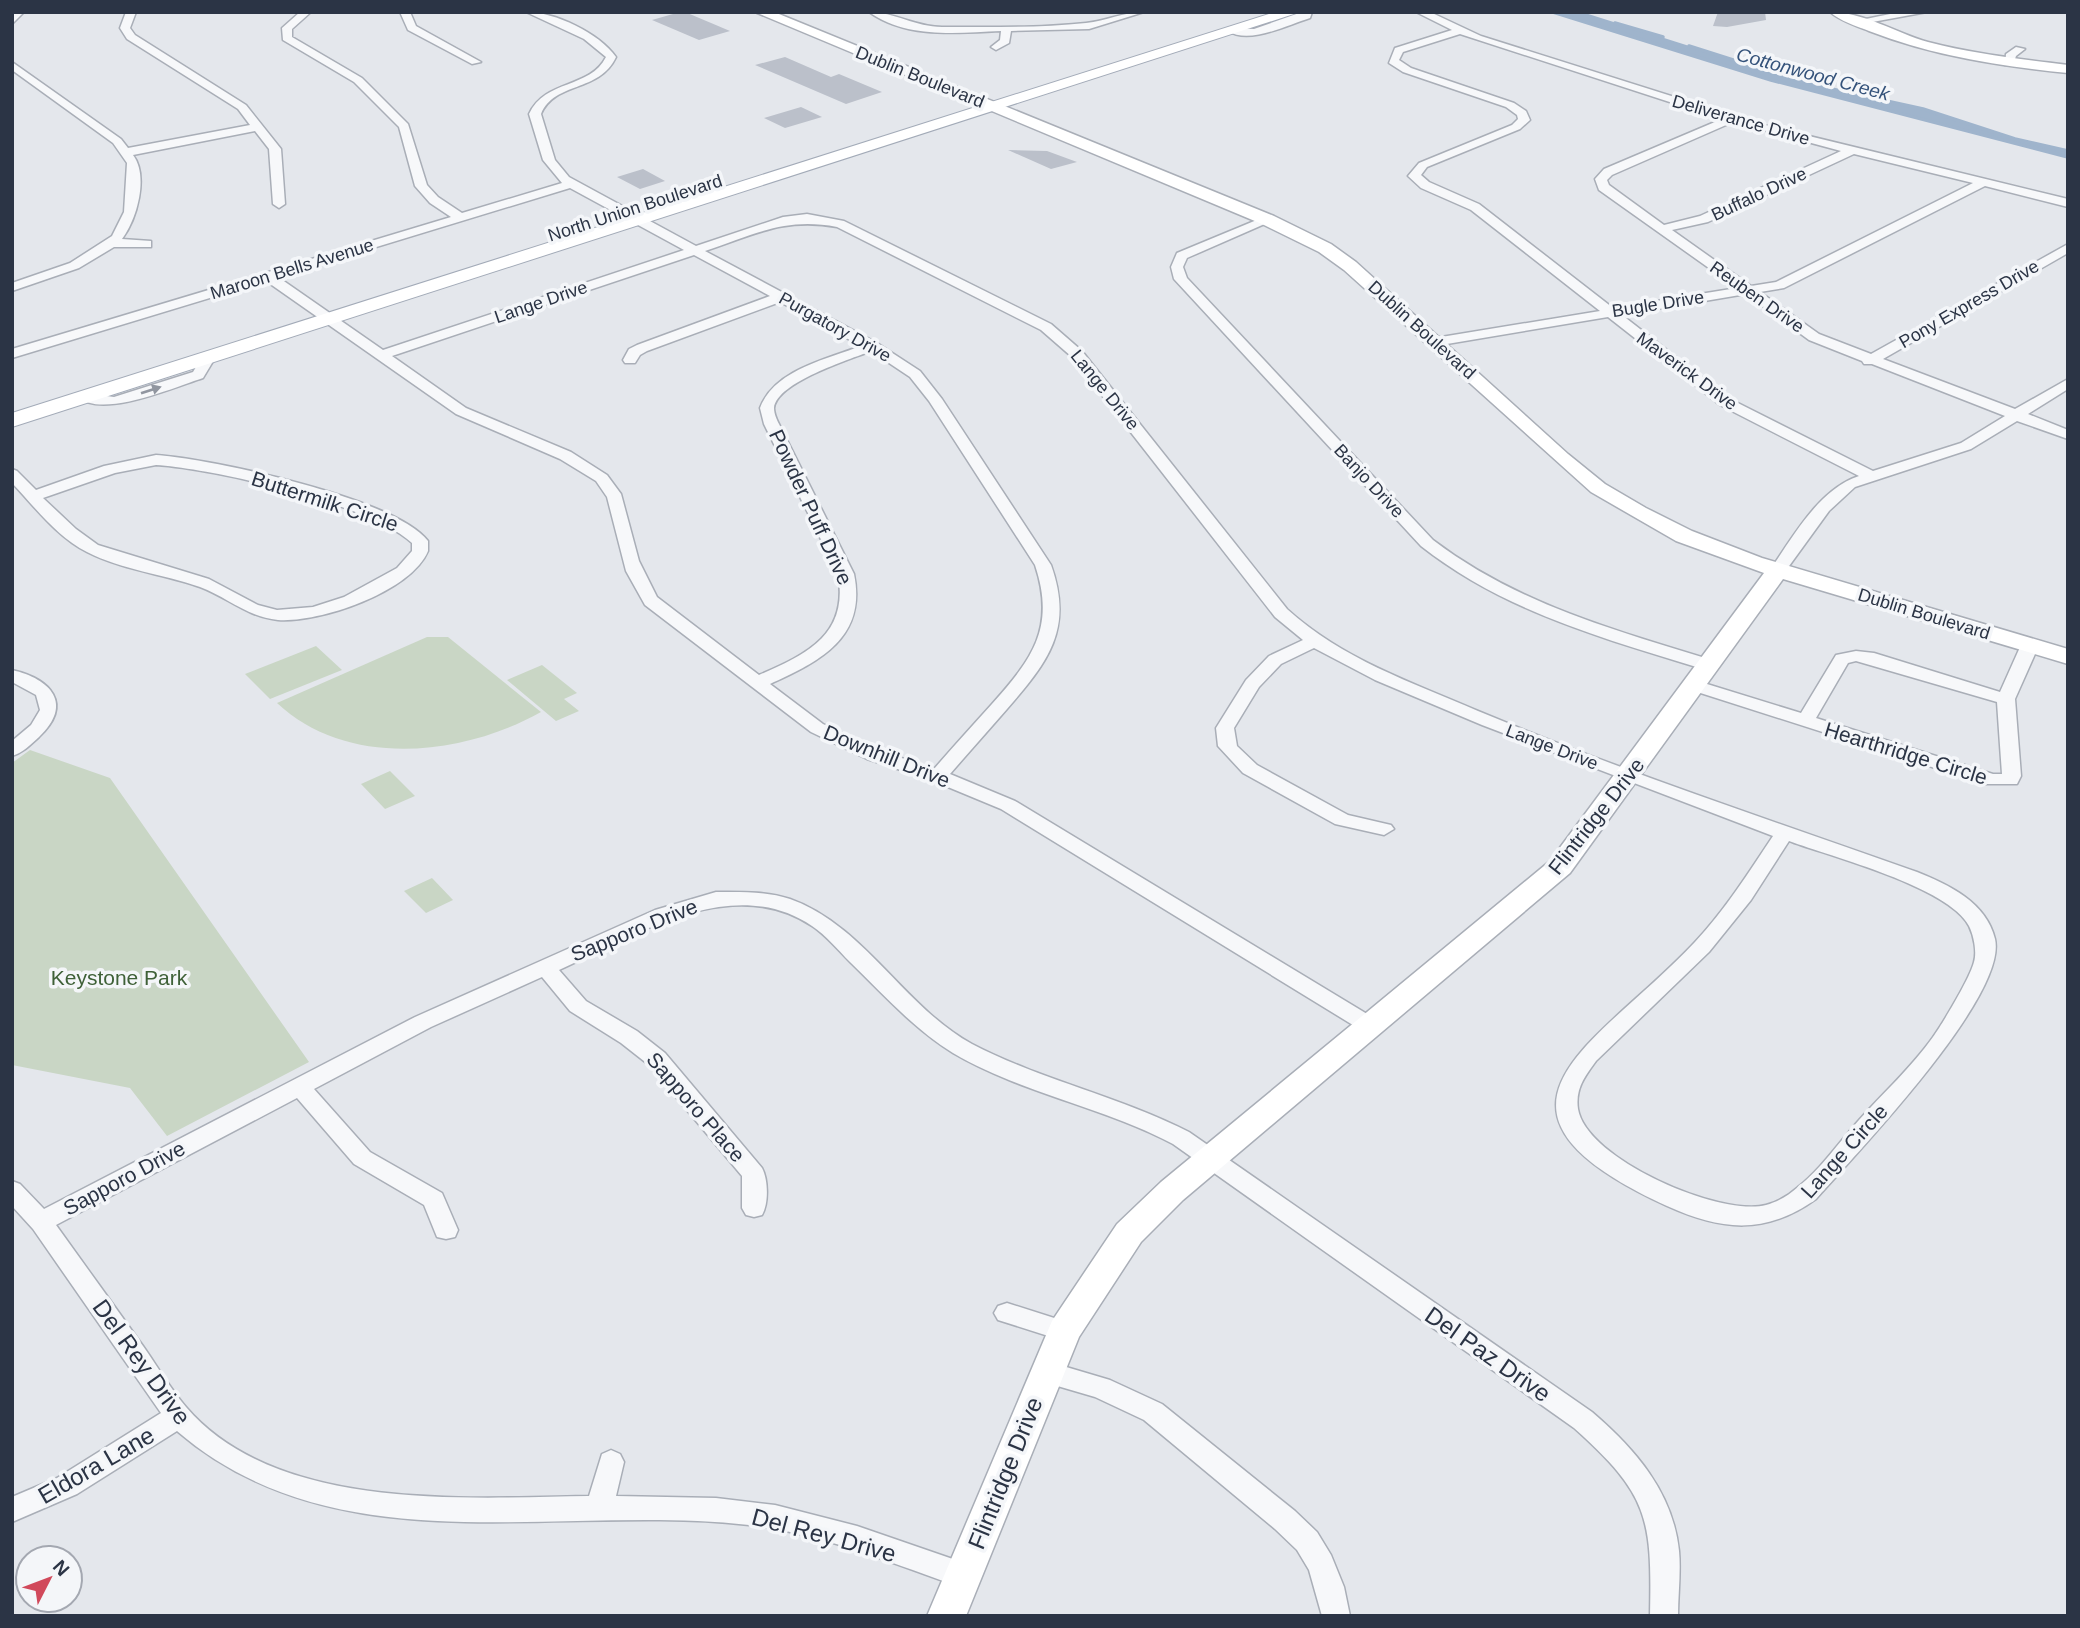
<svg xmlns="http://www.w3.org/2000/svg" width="2080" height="1628" font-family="Arial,sans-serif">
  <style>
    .green { fill: #c9d6c5 }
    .water { fill: #9fb4cc }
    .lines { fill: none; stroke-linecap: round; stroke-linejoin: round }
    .stream { stroke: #9fb4cc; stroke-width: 3.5 }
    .building { fill: #bbc0ca }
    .street-casing { stroke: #a9aeb7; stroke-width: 3 }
    .secondary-casing { stroke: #a9aeb7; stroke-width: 3 }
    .primary-casing { stroke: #a3abb8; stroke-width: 2 }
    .street { fill: #f7f8fa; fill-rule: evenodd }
    .secondary { fill: #fff; fill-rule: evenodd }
    .primary { fill: #fff; fill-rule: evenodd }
    .oneway { fill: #9196a0 }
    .labels { text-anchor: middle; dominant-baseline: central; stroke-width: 7; stroke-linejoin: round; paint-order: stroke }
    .far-street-label { font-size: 18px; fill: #2b3445; stroke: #f4f6f9 }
    .far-water-label { font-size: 19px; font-style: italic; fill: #34527a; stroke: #f4f6f9 }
    .street-label { font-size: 21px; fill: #2b3445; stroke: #f4f6f9 }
    .park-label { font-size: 21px; fill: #3f6138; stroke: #f4f6f9 }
    .near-street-label { font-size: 24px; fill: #2b3445; stroke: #f4f6f9 }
  </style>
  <rect width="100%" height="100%" fill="#e4e7ec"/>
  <!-- green -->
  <g class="green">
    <path d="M427,637H448L541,712C463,756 347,769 277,703Z"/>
    <path d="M316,646L342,670L270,699L245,674Z"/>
    <path d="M542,665L577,693L564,699L579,711L556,721L507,680Z"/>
    <path d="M30,750L110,778L309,1062L167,1136L130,1088L12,1065V763Z"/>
    <path d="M390,771L415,796L385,809L361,784Z"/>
    <path d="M432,878L453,900L426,913L404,891Z"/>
  </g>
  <!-- water -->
  <path class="water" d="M1553,12H1582L1809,84L1923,109L2015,139L2068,151V157L1771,80Z"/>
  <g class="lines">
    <!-- stream -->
    <g class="stream">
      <path d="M1553,12L1771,80L2068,157"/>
      <path d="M1615,23L1663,37"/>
      <path d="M1689,46L1809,84L1923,109L2015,139L2068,151"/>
    </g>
  </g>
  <!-- building -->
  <g class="building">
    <path d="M680,12H685L730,31L699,40L652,20Z"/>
    <path d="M1718,12H1765L1766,20L1727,27L1713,26Z"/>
    <path d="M785,57L831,77L839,74L882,92L846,104L755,65Z"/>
    <path d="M801,107L822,117L785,128L764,118Z"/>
    <path d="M1008,150L1047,151L1077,162L1051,169Z"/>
    <path d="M643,169L665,181L640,189L617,177Z"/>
  </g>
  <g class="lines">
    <defs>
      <g id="street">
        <path d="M14,12H24L12,24Z"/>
        <path d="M126,12H136L130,28L135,35L246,105L281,149L285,204L279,208L273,204L269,149L255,131L133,155C149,176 137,219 122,239L151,241V247H114L79,268L12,291V283L70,263L112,236L124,212L127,163L113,143L12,70V62L121,139L128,148L250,125L238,109L127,39L120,28Z"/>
        <path d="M300,12H311L292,29V37L362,78L408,124L427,185L438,197L462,213L562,183L543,160L529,114C545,79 590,89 606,57L584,39L526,12C555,12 599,33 616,57C599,93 555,81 541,114L555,160L569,177L696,246L783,217L807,214L844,221L1051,324L1082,351L1287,609C1342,659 1411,682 1478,711C1622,771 1770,820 1917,872C1949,885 1986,902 1995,939C2008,996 1856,1154 1816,1199C1766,1235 1722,1231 1667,1206C1452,1107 1599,1045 1695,942C1725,910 1749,872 1773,836L1482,725L1375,680L1314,648L1281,664L1259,687L1234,728L1237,746L1257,765L1348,815L1391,825L1394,829L1384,835L1335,824L1243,773L1218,746L1216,728L1246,680L1269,656L1303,640L1275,617L1072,357L1041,330L837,227C784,217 754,235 705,251L877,343L920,371L942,399L1051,565C1074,629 1048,662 1007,709C988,731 969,752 950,774L1015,801L1377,1020L1380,1025L1377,1030H1361L1001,809L931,780L867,759L811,732L645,605L626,571L607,497L596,481L560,459L456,414L266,281L12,358V349L451,217L430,203L415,186L399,127L354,82L283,40L282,28ZM570,188L684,250L383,350L278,277ZM694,255L770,296L637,345L629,349L623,360L625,363H635L640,355L647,351L780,302L861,346C827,359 774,370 760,408L764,424L838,574C849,634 808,654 759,675L657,597L639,561L621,494L607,475L571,452L466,408L392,356ZM871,351L910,377L929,401L1035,565C1056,628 1032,659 992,704C973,725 953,747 934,769L881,751L823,724L770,684C821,661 867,637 854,574L779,424C777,420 774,414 774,408C777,382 849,360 871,351ZM1789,841C1832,857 1949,887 1969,926C1974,936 1977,952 1974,962C1970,978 1943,1023 1933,1037C1912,1067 1883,1093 1859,1120C1839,1142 1821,1169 1798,1187C1789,1195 1778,1202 1766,1205C1720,1217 1586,1159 1578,1109C1575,1089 1585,1076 1596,1061L1709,952L1751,900Z"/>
        <path d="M400,12H410L416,26L481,62L472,64L408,30Z"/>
        <path d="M869,12C894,12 916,27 942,27C989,27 1039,28 1086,23C1106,21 1123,12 1144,12L1089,29L1011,31L1009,43L996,50L991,47L1000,40L1001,31C957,33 907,39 869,12Z"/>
        <path d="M1302,12H1312L1310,18C1287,25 1249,45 1228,31L1233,28L1254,29Z"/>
        <path d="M1416,12H1430L1481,36L1760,124L2068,199V207L1985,186L1784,288L1760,292L1819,334L1871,354L2068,244V253L1883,359L2015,409L2068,379V389L2028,414L2068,430V439L2017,421L1971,449L1855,487L1829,511L1784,573H1772L1770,570C1793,537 1819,489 1859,476L1720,405L1608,317L1435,346L1428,342L1435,338L1600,311L1471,210L1421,188L1408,176L1419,163L1512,125L1518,119L1517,115L1506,107L1403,72L1389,63L1395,48L1452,30ZM1460,34L1722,119L1604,169L1595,179L1599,190L1737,288L1613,308L1479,204L1429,182L1421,175L1427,167L1520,129L1530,120L1526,111L1514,103L1411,68L1399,60L1403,52ZM1733,122L1841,151L1700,216L1664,225L1609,185L1607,180L1612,175ZM1854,154L1973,183L1776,282L1751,286L1672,230L1708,222ZM1746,294L1809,340L1862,361L1864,364H1872L2005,416L1961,443L1873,471L1730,399L1622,315Z"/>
        <path d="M1900,12H1927L1856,25L1851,22Z"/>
        <path d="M2016,47L2025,49L2016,56L2013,65H2005L2006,54Z"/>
        <path d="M1264,217L1274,220L1187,258L1183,267L1187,278L1433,540C1517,604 1615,630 1715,661L1718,665L1715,669H1703C1603,638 1505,612 1421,546L1174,279L1171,267L1177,253Z"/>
        <path d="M208,354L215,358L203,378C175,387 102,419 78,397L85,393L114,397L193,372L203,355Z"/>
        <path d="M156,455C212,459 395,498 428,541V551C411,592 319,623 278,620C247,617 227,597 200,587C163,574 122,570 87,552C57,537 35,507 12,483V469L17,471L36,490L104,466ZM156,465C215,469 370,504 412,543V551L397,568L344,597L313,607L277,610L258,605L209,579L98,545L76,529L43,498L115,473Z"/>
        <path d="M2030,640L2039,645L2015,699L2021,776L2017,784H1985L1688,689L1685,685L1694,680L1801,713L1836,655L1856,651L1874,653L2000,692L2021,645ZM1856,661L1997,702L2002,774H1993L1816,718L1848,663Z"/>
        <path d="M12,670C51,679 74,704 39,737C31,744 23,753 12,756V741L31,725L40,710L36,695L12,682Z"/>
        <path d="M716,892C741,892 766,891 790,899C864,925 904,1007 972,1044C1041,1080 1119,1096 1189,1132L1592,1412C1635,1449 1673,1492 1679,1551C1681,1572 1678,1594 1678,1616H1650C1652,1518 1649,1495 1574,1428L1173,1144C1103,1107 1021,1093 953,1053C914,1029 883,994 850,962C838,950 826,935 812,926C732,872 634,936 559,970L586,1001L637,1031L665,1053L762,1168C768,1179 769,1203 762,1215L754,1217L746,1215L742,1208V1176L649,1065L621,1043L570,1011L542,977L431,1027L314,1089L370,1152L442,1193L458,1230L455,1237L446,1239L437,1237L424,1205L354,1164L297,1098L56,1225C85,1265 114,1306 143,1346C157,1366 170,1388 186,1407C276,1512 464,1498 589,1496L602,1454L611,1450L620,1454L624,1462L616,1496L716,1498L775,1505L857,1526L973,1566L977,1575L973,1584L963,1588C893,1564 824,1534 749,1525C558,1503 337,1569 177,1431L77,1494L12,1522V1497L57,1478L161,1413L33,1229L12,1206V1181L20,1184L44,1209L415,1017L655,910Z"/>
        <path d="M1007,1303L1073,1324L1077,1331L1073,1338L1064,1341L998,1320L994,1313L998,1306Z"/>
        <path d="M1046,1361L1110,1380L1162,1404L1295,1511L1317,1532L1331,1555L1344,1587L1350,1616H1322L1309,1570L1297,1550L1275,1529L1144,1420L1095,1397L1037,1380L1033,1372L1037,1364Z"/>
      </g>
      <g id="secondary">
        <path d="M755,12H774L1274,216L1331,244L1356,262L1568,454L1605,484L1646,508L1692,531L1762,558L2068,649V664L1783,579L1570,873L1183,1200L1141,1242L1079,1337L966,1616H927L1052,1321L1117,1224L1161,1182L1550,861L1764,573L1676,541L1591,492L1344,270L1319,252L1262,224Z"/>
        <path d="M1830,12C1864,12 1896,33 1928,42C1974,54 2021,59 2068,65V73C2000,66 1933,56 1869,31C1856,26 1840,21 1830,12Z"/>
      </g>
      <path id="primary" d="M1275,12H1300L12,427V413Z"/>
    </defs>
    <!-- street casing -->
    <use href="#street" class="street-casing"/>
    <!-- secondary casing -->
    <use href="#secondary" class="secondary-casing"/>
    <!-- primary casing -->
    <use href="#primary" class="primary-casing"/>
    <!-- street -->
    <use href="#street" class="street"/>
    <!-- secondary -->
    <use href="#secondary" class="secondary"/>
    <!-- primary -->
    <use href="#primary" class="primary"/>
  </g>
  <!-- one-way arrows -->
  <defs><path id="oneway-solid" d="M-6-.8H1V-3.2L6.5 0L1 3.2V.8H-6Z" transform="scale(1.75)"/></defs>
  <use class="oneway" href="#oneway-solid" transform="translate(151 390) rotate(-18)"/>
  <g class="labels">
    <!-- far-street labels -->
    <g class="far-street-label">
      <text transform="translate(920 77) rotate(22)">Dublin Boulevard</text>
      <text transform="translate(1741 120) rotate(16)">Deliverance Drive</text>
      <text transform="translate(1759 194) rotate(-25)">Buffalo Drive</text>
      <text transform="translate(635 208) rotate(-18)">North Union Boulevard</text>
      <text transform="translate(292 269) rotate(-17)">Maroon Bells Avenue</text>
      <text transform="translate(1757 297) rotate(35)">Reuben Drive</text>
      <text transform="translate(541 302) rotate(-19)">Lange Drive</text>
      <text transform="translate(1658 304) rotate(-9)">Bugle Drive</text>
      <text transform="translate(1969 304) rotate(-30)">Pony Express Drive</text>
      <text transform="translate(835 327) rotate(29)">Purgatory Drive</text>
      <text transform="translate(1422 330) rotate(42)">Dublin Boulevard</text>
      <text transform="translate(1687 371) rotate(36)">Maverick Drive</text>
      <text transform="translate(1105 390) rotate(51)">Lange Drive</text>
      <text transform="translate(1369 481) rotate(47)">Banjo Drive</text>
      <text transform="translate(1924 614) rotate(17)">Dublin Boulevard</text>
      <text transform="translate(1552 747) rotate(21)">Lange Drive</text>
    </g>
    <!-- far-water labels -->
    <g class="far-water-label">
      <text transform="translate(1813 74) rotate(15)">Cottonwood Creek</text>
    </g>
    <!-- street labels -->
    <g class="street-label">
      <text transform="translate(325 501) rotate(18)">Buttermilk Circle</text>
      <text transform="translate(811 507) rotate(65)">Powder Puff Drive</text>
      <text transform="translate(1906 753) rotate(17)">Hearthridge Circle</text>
      <text transform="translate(887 756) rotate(22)">Downhill Drive</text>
      <text transform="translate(1596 816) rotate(-52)">Flintridge Drive</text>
      <text transform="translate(634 930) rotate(-22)">Sapporo Drive</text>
      <text transform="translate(696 1107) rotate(49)">Sapporo Place</text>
      <text transform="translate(1844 1151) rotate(-48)">Lange Circle</text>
      <text transform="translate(124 1178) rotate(-28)">Sapporo Drive</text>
    </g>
    <!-- park labels -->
    <g class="park-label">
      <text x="119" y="977">Keystone Park</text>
    </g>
    <!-- near-street labels -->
    <g class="near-street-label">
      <text transform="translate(1488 1354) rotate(35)">Del Paz Drive</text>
      <text transform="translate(142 1362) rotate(54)">Del Rey Drive</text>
      <text transform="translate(96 1465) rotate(-30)">Eldora Lane</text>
      <text transform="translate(1005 1473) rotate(-68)">Flintridge Drive</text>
      <text transform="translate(824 1535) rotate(15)">Del Rey Drive</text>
    </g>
  </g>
  <!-- border -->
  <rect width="2080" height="1628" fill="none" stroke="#2b3445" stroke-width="28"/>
  <!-- north arrow -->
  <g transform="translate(49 1579) rotate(48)"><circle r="33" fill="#f4f6f9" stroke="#a4a8b1" stroke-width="2"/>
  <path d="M0-5L12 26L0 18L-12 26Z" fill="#d1495b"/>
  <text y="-10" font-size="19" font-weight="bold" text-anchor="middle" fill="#2b3445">N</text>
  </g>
</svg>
